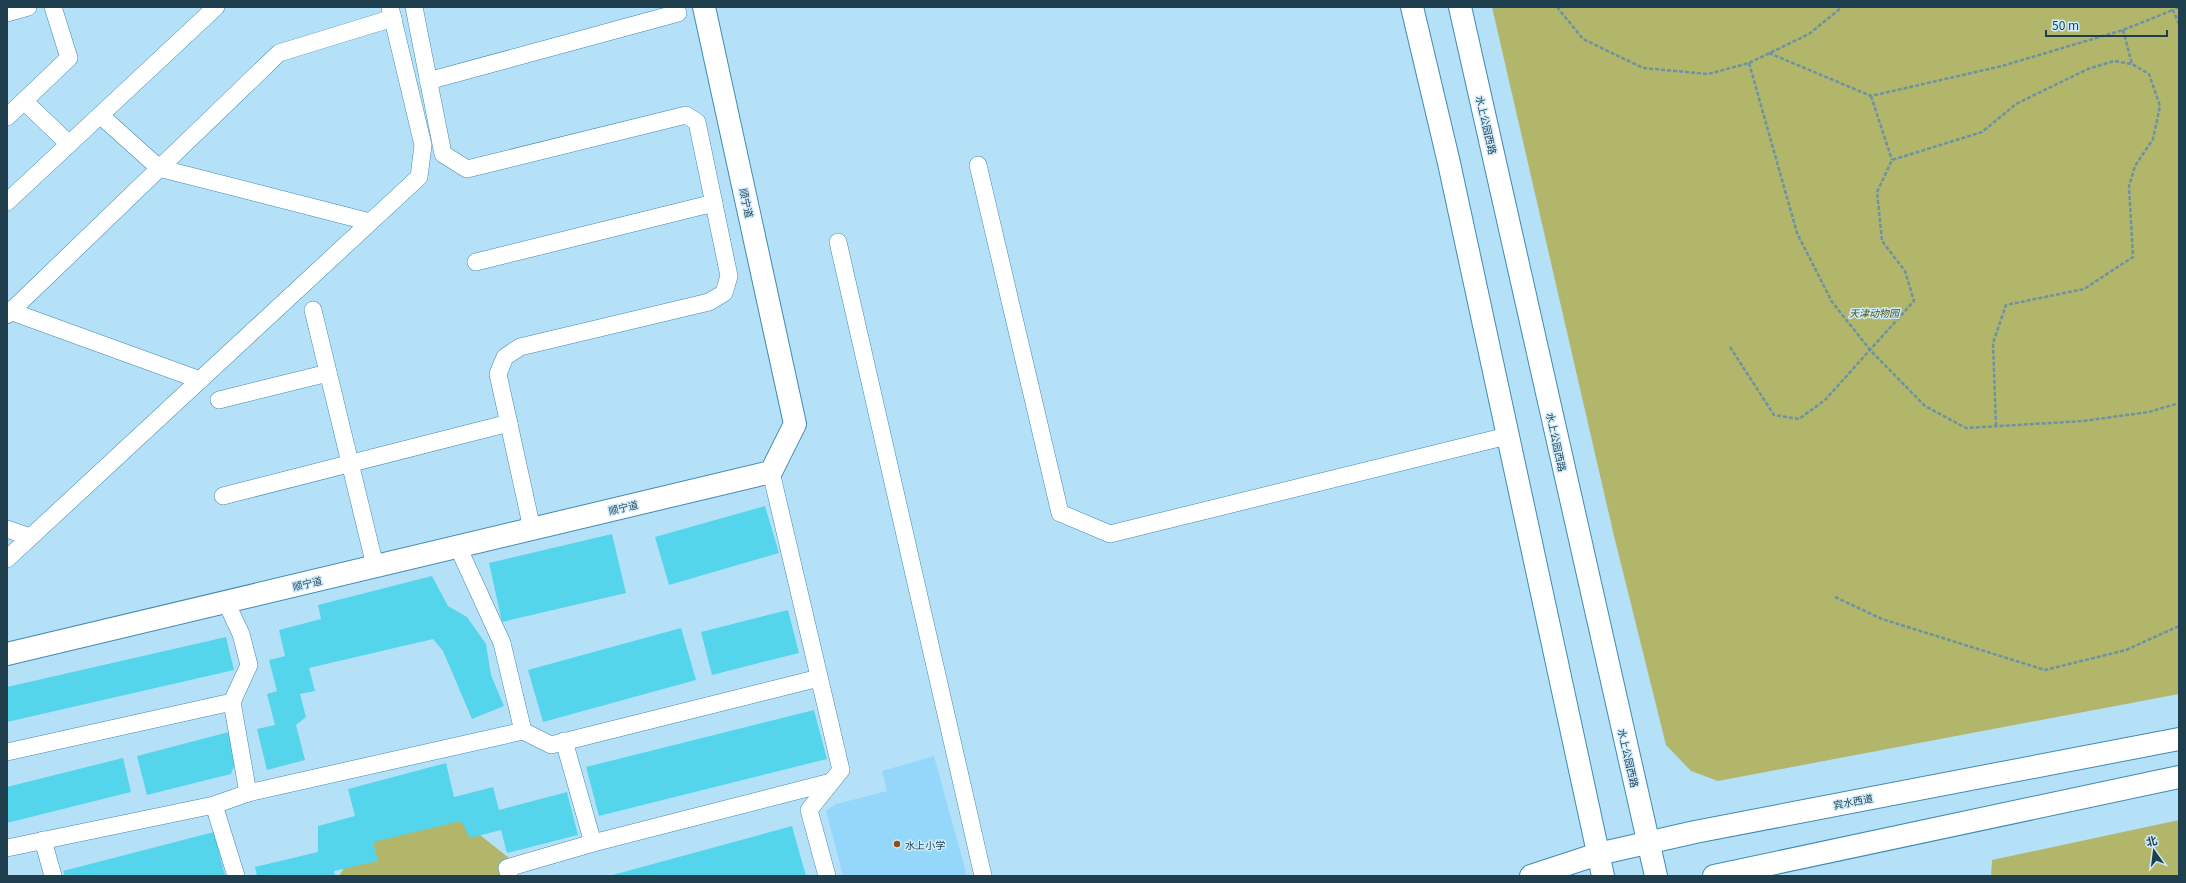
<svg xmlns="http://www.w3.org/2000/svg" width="2186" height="883" font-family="Georgia,'Noto Sans SC',serif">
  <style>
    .built { fill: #95d7fa }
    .green { fill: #b1b66a }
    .building { fill: #55d5ec }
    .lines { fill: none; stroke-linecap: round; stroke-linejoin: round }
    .street-casing { stroke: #3f8baf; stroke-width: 18 }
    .secondary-casing { stroke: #3f8baf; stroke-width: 24 }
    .primary-casing { stroke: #3f8baf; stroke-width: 24 }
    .path { stroke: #6c92a5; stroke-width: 2.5; stroke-dasharray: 4 2; stroke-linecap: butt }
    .street { stroke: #fff; stroke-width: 17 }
    .secondary { stroke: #fff; stroke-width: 22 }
    .primary { stroke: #fff; stroke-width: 22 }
    .poi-dot { fill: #904c1d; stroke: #cfecfc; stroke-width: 1.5 }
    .labels { text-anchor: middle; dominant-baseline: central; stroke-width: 3; stroke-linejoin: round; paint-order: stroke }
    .street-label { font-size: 10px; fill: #1f3e4e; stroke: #cfecfc }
    .park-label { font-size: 10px; font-style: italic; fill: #4f520c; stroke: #cfecfc }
    .poi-label { font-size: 10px; fill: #1f3e4e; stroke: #cfecfc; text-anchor: start }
  </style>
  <rect width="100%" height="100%" fill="#b5e1f8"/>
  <!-- built -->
  <path class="built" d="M934,756L967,876H843L826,811L836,804L887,791L882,771Z"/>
  <!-- green -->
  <g class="green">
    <path d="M1492,7H2179V694L1718,781L1691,771L1666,745L1614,536Z"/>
    <path d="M452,813L509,858L513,876H339L363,838Z"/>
    <path d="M2179,820V876H1991L1992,860Z"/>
  </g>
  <!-- building -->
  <g class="building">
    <path d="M765,506L779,553L669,585L655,537Z"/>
    <path d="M612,534L626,593L502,622L489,563Z"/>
    <path d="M432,576L448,606L467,617L486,644L491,675L504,706L472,719L443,651L433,639L309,668L315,691L300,694L306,717L296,725L305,760L267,770L257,729L275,725L267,694L277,691L269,660L285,656L279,630L321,619L318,605Z"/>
    <path d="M788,610L799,653L712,675L701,632Z"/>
    <path d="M681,628L696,680L543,722L528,670Z"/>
    <path d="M226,637L234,670L7,722V687Z"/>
    <path d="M814,710L827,759L599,816L586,767Z"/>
    <path d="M229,732L236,761L231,774L147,795L137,756Z"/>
    <path d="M123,758L131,792L7,823V787Z"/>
    <path d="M446,763L454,797L493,787L499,810L567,792L578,835L507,853L501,830L470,838L461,821L373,842L378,861L334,871L335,876H257L255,867L318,852V826L355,816L348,789Z"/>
    <path d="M792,826L806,876H609Z"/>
    <path d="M214,832L225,876H65L63,871Z"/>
  </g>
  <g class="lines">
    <defs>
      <g id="street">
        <path d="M414,7L443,154L467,169L686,115L697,122L729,276L724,293L709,302L520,347L505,357L498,374L532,529"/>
        <path d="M7,13L28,7"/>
        <path d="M428,81L678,13"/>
        <path d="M24,101L69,144"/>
        <path d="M100,115L159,168L370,222"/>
        <path d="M7,117L69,58L53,7"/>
        <path d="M978,165L1060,513L1110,534L1507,436"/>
        <path d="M7,202L216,7"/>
        <path d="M838,242L983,876"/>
        <path d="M476,262L714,203"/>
        <path d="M7,310L200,380"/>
        <path d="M313,310L375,566"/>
        <path d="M7,315L279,53L393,18"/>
        <path d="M219,400L328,373"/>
        <path d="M771,472L841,770L809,810L827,876"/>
        <path d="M223,496L509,423"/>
        <path d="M7,529L30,537"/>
        <path d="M7,559L419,177L423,145L390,7"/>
        <path d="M226,602L241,634L249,665L232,702L248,793L214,805L236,876"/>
        <path d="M523,731L551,745L819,678"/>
        <path d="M564,741L593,843L831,782"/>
        <path d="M7,752L232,702"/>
        <path d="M248,793L523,731L502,643L458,547"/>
        <path d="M43,840L53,876"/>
        <path d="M7,848L214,805"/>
        <path d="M509,876L507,868L593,843"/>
      </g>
      <g id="secondary">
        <path d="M1412,7L1449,163L1603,876"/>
        <path d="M1460,7L1656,876"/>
        <path d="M7,654L771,472L795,424L704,7"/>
      </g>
      <g id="primary">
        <path d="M1531,876L1598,854L1695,832L2179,739"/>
        <path d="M1714,876L2179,777"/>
      </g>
    </defs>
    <!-- street casing -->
    <use href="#street" class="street-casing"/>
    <!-- secondary casing -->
    <use href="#secondary" class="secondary-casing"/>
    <!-- primary casing -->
    <use href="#primary" class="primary-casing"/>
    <!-- path -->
    <g class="path">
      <path d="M1557,7L1583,39L1643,68L1708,74L1749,63L1809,34L1842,7"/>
      <path d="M2179,7L2173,10L2179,24"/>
      <path d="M2123,30L2132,64"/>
      <path d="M1769,53L1871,96L2002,66L2123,30L2173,10"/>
      <path d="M1749,63L1797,233L1832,302L1871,351L1925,406L1966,428L2083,421L2149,412L2179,403"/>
      <path d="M1871,96L1892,160"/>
      <path d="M1730,347L1774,415L1799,419L1825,400L1914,301L1905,271L1882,241L1877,192L1892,160L1982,132L2016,104L2088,69L2114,61L2132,64L2149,74L2160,106L2153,139L2135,166L2129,186L2133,257L2084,289L2006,305L1993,343L1996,426"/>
      <path d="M1835,597L1882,619L2045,670L2126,650L2179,626"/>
    </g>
    <!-- street -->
    <use href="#street" class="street"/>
    <!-- secondary -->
    <use href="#secondary" class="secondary"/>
    <!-- primary -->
    <use href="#primary" class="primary"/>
  </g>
  <!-- markers -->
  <circle class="poi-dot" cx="897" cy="844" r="4"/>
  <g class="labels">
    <!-- street labels -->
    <g class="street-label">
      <text transform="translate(1487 125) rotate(77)">水上公园西路</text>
      <text transform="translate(747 203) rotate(78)">顺宁道</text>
      <text transform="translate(1557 442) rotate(78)">水上公园西路</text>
      <text transform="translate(623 507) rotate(-13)">顺宁道</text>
      <text transform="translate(307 583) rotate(-13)">顺宁道</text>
      <text transform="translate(1629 758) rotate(77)">水上公园西路</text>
      <text transform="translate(1853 801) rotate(-11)">宾水西道</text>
    </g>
    <!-- park labels -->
    <g class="park-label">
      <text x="1874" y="312">天津动物园</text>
    </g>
    <!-- poi labels -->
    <g class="poi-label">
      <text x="905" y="844">水上小学</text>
    </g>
  </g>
  <!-- border -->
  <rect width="2186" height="883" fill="none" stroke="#1f3e4e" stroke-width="16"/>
  <!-- north arrow -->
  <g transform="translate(2154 851) rotate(346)" stroke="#cfecfc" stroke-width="3" paint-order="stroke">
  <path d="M0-3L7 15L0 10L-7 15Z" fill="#1f3e4e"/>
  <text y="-6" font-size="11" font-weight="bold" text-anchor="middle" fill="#1f3e4e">北</text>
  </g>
  <!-- scale -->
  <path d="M2046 30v6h121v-6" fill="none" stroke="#1f3e4e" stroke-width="2"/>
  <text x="2052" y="30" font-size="12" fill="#1f3e4e" stroke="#cfecfc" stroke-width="3" paint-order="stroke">50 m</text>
</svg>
